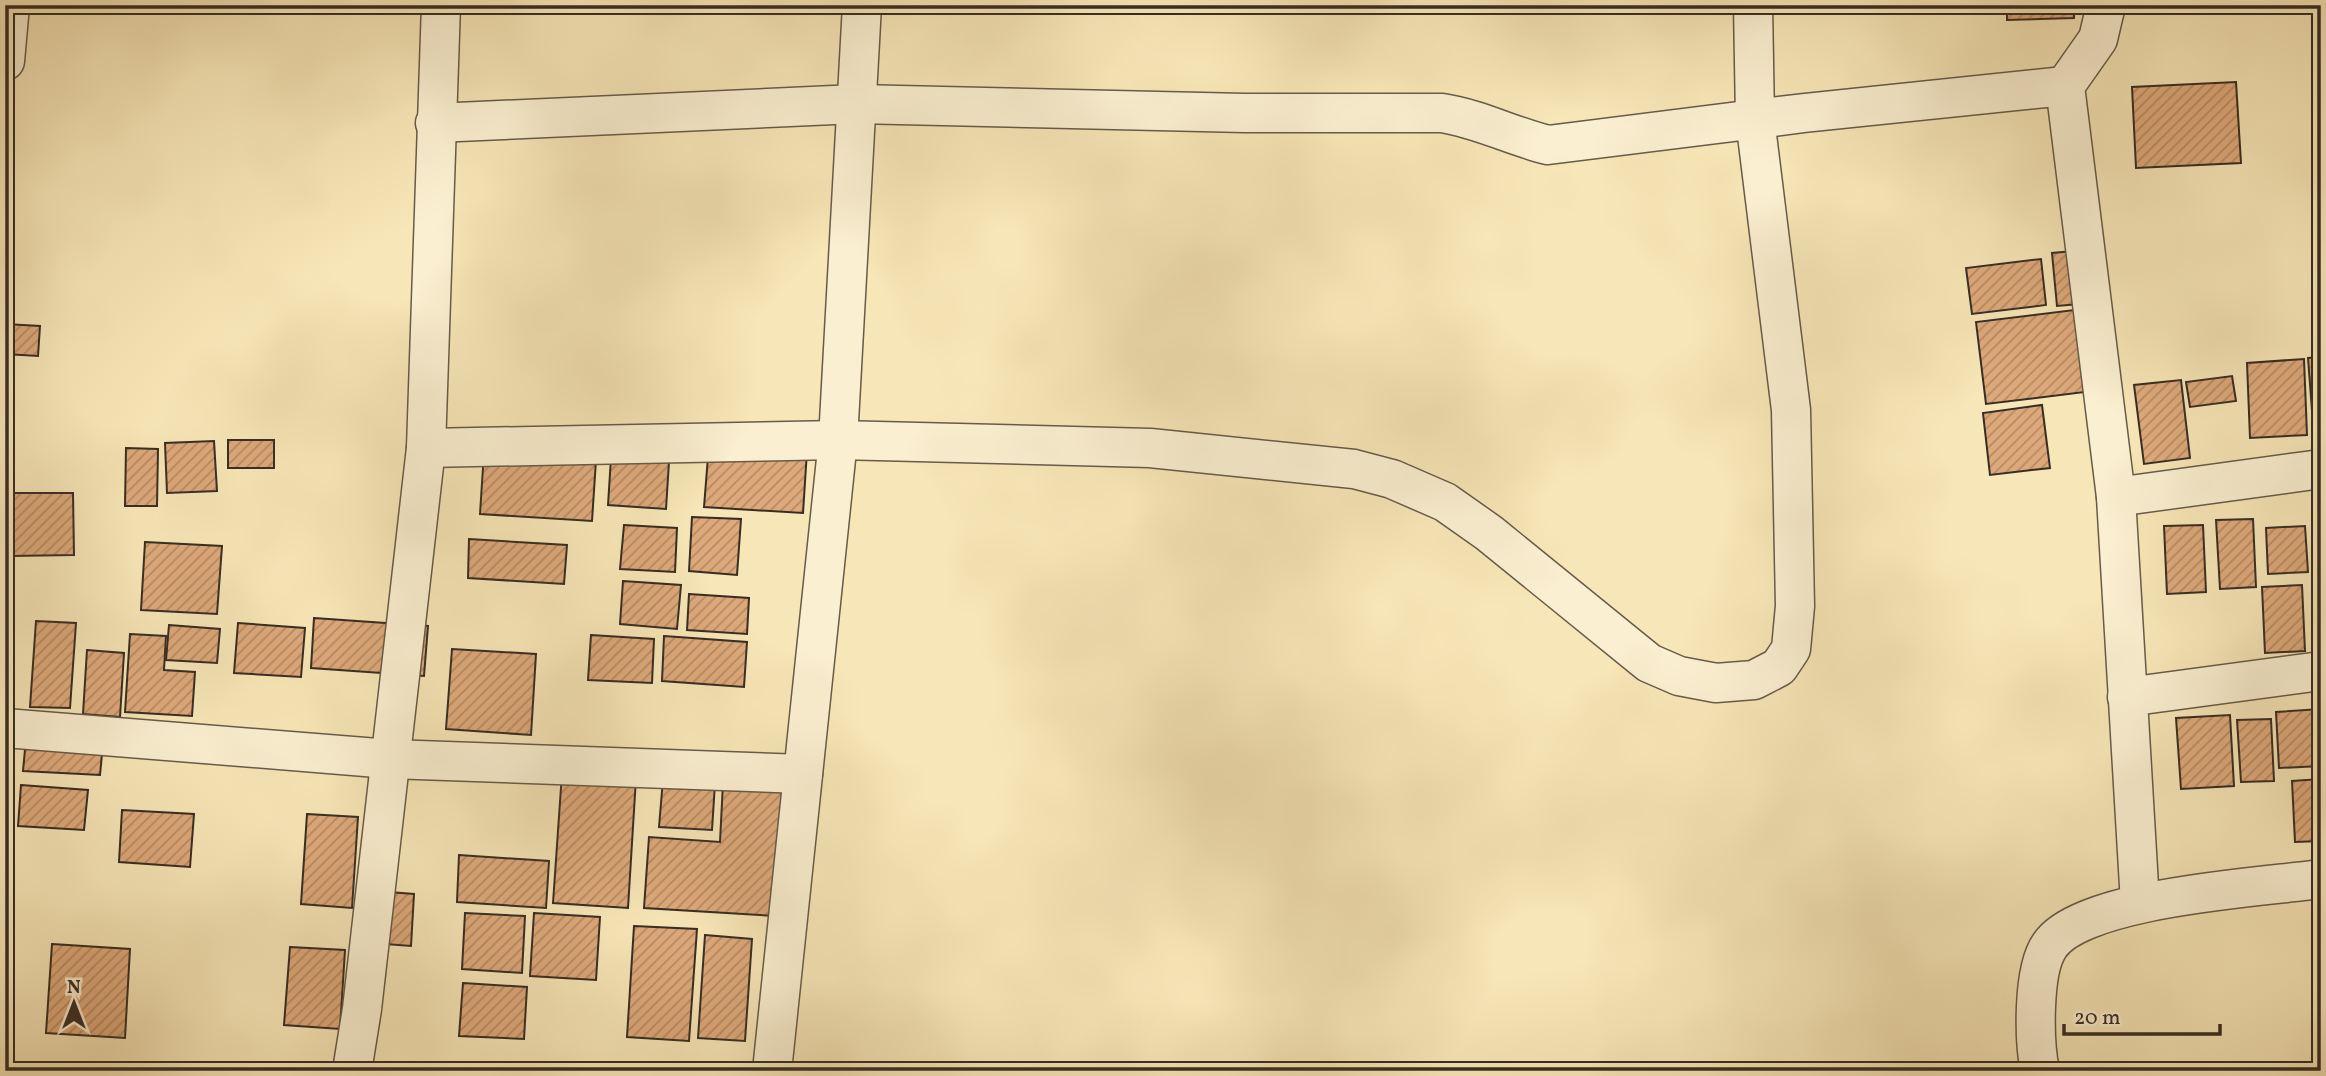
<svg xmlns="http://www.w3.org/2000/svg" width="2326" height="1076" font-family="Vollkorn,serif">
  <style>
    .building { fill: url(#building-hatch); stroke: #372d24; stroke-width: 2 }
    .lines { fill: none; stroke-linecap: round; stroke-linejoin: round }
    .minor-casing { stroke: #675b49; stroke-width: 41 }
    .tertiary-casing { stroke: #675b49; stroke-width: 41 }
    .minor { stroke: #faefd0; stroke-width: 38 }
    .tertiary { stroke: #faefd0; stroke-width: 38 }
  </style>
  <defs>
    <pattern id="building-hatch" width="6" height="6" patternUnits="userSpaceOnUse" patternTransform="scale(1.75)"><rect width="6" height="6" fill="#dea97a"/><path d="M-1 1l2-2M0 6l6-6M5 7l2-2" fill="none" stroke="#b58a64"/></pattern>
  </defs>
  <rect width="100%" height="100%" fill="#f7e6b7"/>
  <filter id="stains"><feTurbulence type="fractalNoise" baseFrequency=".00286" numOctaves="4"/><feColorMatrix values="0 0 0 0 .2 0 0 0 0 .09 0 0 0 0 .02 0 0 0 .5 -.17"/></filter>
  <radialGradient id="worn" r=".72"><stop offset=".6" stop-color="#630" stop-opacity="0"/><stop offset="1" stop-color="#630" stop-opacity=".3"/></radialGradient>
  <!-- building -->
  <g class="building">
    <path d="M2007,5H2074V18L2007,20Z"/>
    <path d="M2236,82L2241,163L2136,168L2132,87Z"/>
    <path d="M2085,250L2091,303L2057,306L2052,253Z"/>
    <path d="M2041,259L2046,305L1972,314L1966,268Z"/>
    <path d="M2074,310L2085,392L1986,404L1976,322Z"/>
    <path d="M5,324L40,326L38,356L5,354Z"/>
    <path d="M2321,357V437H2314L2308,358Z"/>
    <path d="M2304,359L2307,435L2250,438L2247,363Z"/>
    <path d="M2232,376L2236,401L2190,407L2186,382Z"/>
    <path d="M2181,380L2190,458L2144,464L2134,385Z"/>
    <path d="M2042,405L2050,468L1990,475L1983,413Z"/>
    <rect x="228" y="440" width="46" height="28"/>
    <path d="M214,441L217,491L167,493L165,443Z"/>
    <path d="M612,442L670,446L666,509L608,505Z"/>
    <path d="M709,444L807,451L803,513L704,507Z"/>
    <path d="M126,448L158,449L157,506H125Z"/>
    <path d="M484,452L596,460L592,521L480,514Z"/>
    <path d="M10,493H73L74,555L10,556Z"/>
    <path d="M692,517L741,519L737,575L689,571Z"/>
    <path d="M2253,519L2256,587L2220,589L2216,520Z"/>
    <path d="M624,525L677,528L675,572L620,569Z"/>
    <path d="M2203,525L2206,592L2167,594L2164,526Z"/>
    <path d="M2305,526L2308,572L2268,574L2266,528Z"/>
    <path d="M469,539L567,545L564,584L468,578Z"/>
    <path d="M145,542L222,546L217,614L141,610Z"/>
    <path d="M5,569L8,655H5Z"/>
    <path d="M623,581L681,585L677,629L620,624Z"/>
    <path d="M2302,585L2305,651L2265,653L2262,587Z"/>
    <path d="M689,594L749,598L747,634L687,630Z"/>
    <path d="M314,618L428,626L424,676L311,668Z"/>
    <path d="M36,621L76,623L70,708L30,707Z"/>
    <path d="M238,623L305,628L301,677L234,673Z"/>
    <path d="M169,625L220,629L217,663L166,660Z"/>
    <path d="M130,634L166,636L164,670L195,672L192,716L125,712Z"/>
    <path d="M591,635L654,639L652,683L588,680Z"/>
    <path d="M664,636L747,642L744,687L662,681Z"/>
    <path d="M452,649L536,654L531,735L446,729Z"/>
    <path d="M87,650L124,653L120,717L83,714Z"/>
    <path d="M2321,709V766L2279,768L2276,712Z"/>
    <path d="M2230,715L2234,786L2181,789L2176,718Z"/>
    <path d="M2271,719L2274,781L2241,782L2237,720Z"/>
    <path d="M27,728L104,733L100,775L23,771Z"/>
    <path d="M562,773L636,778L628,908L553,903Z"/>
    <path d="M663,779L715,783L712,830L659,827Z"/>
    <path d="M2321,779V841L2295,842L2292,781Z"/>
    <path d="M723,783L784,787L776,916L644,908L649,837L720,842Z"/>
    <path d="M21,785L88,790L84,830L18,826Z"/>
    <path d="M122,810L194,814L190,867L119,862Z"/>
    <path d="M307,814L358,817L352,908L301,904Z"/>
    <path d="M459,855L549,861L546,908L457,902Z"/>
    <path d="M362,890L414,894L411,946L359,942Z"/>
    <path d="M5,909H12L9,964H5Z"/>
    <path d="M465,913L525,916L522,973L462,969Z"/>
    <path d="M534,913L600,917L596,980L530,976Z"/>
    <path d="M634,926L697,929L689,1041L627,1037Z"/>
    <path d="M705,935L752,939L745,1041L698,1038Z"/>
    <path d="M52,944L130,949L125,1038L46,1033Z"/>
    <path d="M290,947L345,950L340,1029L284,1025Z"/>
    <path d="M463,983L527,987L524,1039L459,1036Z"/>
  </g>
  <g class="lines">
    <defs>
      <g id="minor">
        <path d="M2106,5L2098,39L2065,86L2116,497L2321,469"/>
        <path d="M5,61L10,5"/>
        <path d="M435,123L856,104L1245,113H1442C1480,119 1511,136 1548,145L1804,113L2065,86"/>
        <path d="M426,448L838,440L1150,448L1354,469L1392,479L1445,502L1489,533L1649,663L1679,676L1716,683L1754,680L1779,667L1791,649L1795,606L1791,410L1755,119L1753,5"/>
        <path d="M2116,497L2140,903"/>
        <path d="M2127,697L2321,671"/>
        <path d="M5,728L390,759L803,774"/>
        <path d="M352,1071L362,1009L426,448L441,5"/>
        <path d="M2040,1071C2034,1042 2032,970 2050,945C2083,897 2263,887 2321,879"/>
      </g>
      <path id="tertiary" d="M772,1071L838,440L862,5"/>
    </defs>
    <!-- minor casing -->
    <use href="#minor" class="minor-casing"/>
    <!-- tertiary casing -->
    <use href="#tertiary" class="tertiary-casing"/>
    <!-- minor -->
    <use href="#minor" class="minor"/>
    <!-- tertiary -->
    <use href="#tertiary" class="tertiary"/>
  </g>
  <!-- margin -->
  <rect width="2326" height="1076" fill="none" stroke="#f7e6b7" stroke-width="28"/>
  <rect x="7" y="7" width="2312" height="1062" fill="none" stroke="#372d24" stroke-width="3.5"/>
  <rect x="14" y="14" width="2298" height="1048" fill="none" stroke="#372d24" stroke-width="2"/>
  <!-- north arrow -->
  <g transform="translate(74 1003)" stroke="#faefd0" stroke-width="5" paint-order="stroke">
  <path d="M0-5L12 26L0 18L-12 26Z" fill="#372d24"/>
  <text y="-10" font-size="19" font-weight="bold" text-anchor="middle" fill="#372d24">N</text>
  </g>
  <!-- scale -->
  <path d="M2064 1024v10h156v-10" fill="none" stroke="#372d24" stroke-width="3.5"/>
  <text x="2074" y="1024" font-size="21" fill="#372d24" stroke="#faefd0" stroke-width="5" paint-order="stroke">20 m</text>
  <rect width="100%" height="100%" filter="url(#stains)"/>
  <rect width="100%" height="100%" fill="url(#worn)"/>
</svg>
